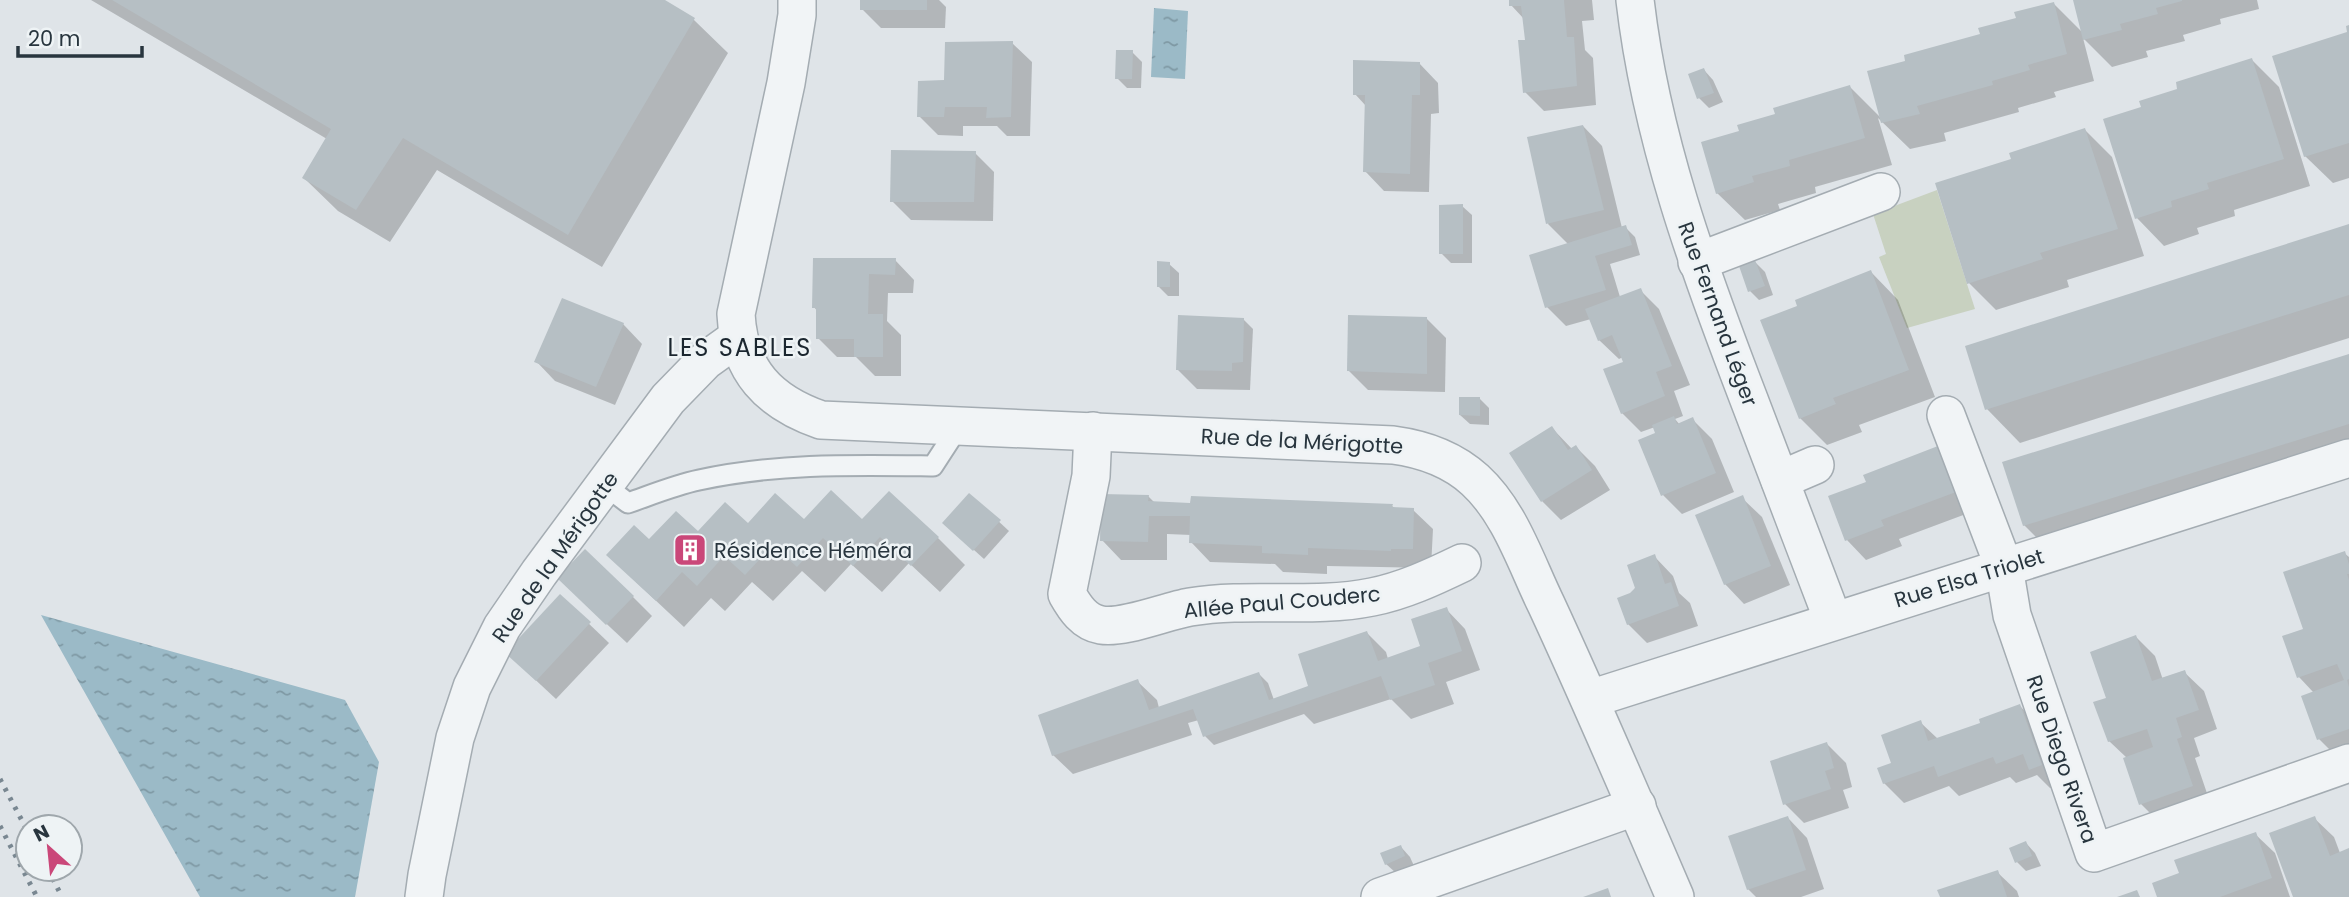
<svg xmlns="http://www.w3.org/2000/svg" width="2349" height="897" font-family="Poppins,sans-serif">
  <style>
    .green { fill: #c8d1c0 }
    .water { fill: url(#water-ripples) }
    .shadow { fill: #0003 }
    .building { fill: #b6bfc4 }
    .lines { fill: none; stroke-linecap: round; stroke-linejoin: round }
    .lane-casing { stroke: #a4acb2; stroke-width: 23 }
    .street-casing { stroke: #a4acb2; stroke-width: 40 }
    .lane { stroke: #f1f4f6; stroke-width: 19 }
    .street { stroke: #f1f4f6; stroke-width: 37 }
    .rail { stroke: #798791; stroke-width: 5; stroke-dasharray: 3.5 7; stroke-linecap: butt }
    .labels { text-anchor: middle; dominant-baseline: central; stroke-width: 5; stroke-linejoin: round; paint-order: stroke }
    .street-label { font-size: 21px; fill: #28353e; stroke: #eef3f5 }
    .poi-label { font-size: 21px; fill: #28353e; stroke: #eef3f5; text-anchor: start }
    .quarter-label { font-size: 24px; letter-spacing: 2px; fill: #1b262f; stroke: #eef3f5 }
  </style>
  <defs>
    <pattern id="water-ripples" width="26" height="14" patternUnits="userSpaceOnUse" patternTransform="scale(1.75)"><rect width="26" height="14" fill="#9bbac7"/><path d="M2 4q2-2 4 0t4 0M15 11q2-2 4 0t4 0" fill="none" stroke="#7e98a3"/></pattern>
  </defs>
  <rect width="100%" height="100%" fill="#dfe4e8"/>
  <!-- green -->
  <path class="green" d="M1937,190L1975,309L1907,328L1879,257L1886,254L1873,214Z"/>
  <!-- water -->
  <g class="water">
    <path d="M1154,8L1188,11L1185,79L1151,77Z"/>
    <path d="M41,615L345,700L379,762L355,897H200Z"/>
  </g>
  <!-- shadow -->
  <g class="shadow">
    <path d="M91,0H661L694,20L728,53L602,267L437,170L390,242L338,211L304,178L327,139Z"/>
    <path d="M862,0H939L946,7L945,28H881L862,9Z"/>
    <path d="M1510,0H1592L1594,20L1582,21L1585,50L1593,58L1596,105L1544,111L1525,92L1527,42L1524,19L1511,5Z"/>
    <path d="M2074,0H2257L2259,9L2220,19L2221,24L2183,35L2185,41L2146,51L2148,57L2112,67L2083,38L2094,81L2054,92L2056,97L2018,108L2019,112L1944,133L1946,141L1910,149L1878,118L1892,165L1815,187L1816,193L1778,204L1780,210L1745,220L1717,193L1741,133L1778,115L1850,87L1882,119L1907,62L1982,36L2054,4L2083,33Z"/>
    <path d="M2349,33V178L2333,183L2305,156Z"/>
    <path d="M1012,43L1032,62L1030,136H1007L997,126H963V136L938,135L919,116L946,82Z"/>
    <path d="M1132,52L1142,62L1141,88H1127L1117,78Z"/>
    <path d="M2252,60L2279,87L2310,186L2234,210L2235,216L2197,228L2199,234L2164,246L2137,218L2143,108Z"/>
    <path d="M1419,63L1438,83L1439,113L1431,114L1429,192L1384,191L1365,171L1366,106L1355,94Z"/>
    <path d="M1704,70L1713,80L1723,102L1709,108L1699,98Z"/>
    <path d="M1583,126L1602,146L1622,228L1625,227L1635,237L1640,255L1610,264L1620,297L1640,290L1659,309L1690,385L1674,391L1683,416L1675,419L1680,425L1692,419L1712,439L1734,492L1682,514L1663,495L1655,427L1641,432L1622,413L1625,363L1623,357L1619,359L1599,340L1591,319L1566,326L1547,307L1569,245L1548,224Z"/>
    <path d="M2085,130L2112,157L2144,256L2067,280L2069,287L1996,310L1969,283Z"/>
    <path d="M975,153L994,172L993,221L911,220L892,201Z"/>
    <path d="M1462,206L1472,215V263H1451L1441,253Z"/>
    <path d="M2349,226V338L2020,443L1987,409Z"/>
    <path d="M815,259L895,260L914,280L913,293H888L887,321L901,335V376H875L856,357H837L818,338V312L814,307Z"/>
    <path d="M1755,262L1765,272L1773,295L1759,300L1750,291Z"/>
    <path d="M1169,264L1179,273V296H1168L1159,287Z"/>
    <path d="M1871,272L1898,300L1935,397L1859,425L1862,432L1827,445L1800,418V307Z"/>
    <path d="M1243,319L1253,329L1250,390L1197,389L1178,370Z"/>
    <path d="M1427,319L1446,338L1445,392L1368,390L1348,370Z"/>
    <path d="M623,324L642,344L615,405L555,381L536,361Z"/>
    <path d="M2349,356V467L2058,559L2024,525Z"/>
    <path d="M1479,398L1489,408V425L1470,424L1460,415Z"/>
    <path d="M1552,428L1573,450L1576,447L1595,466L1610,490L1561,520L1542,501Z"/>
    <path d="M1938,448L1957,467L1974,511L1899,539L1902,546L1866,560L1847,540L1868,483Z"/>
    <path d="M970,495L1009,531L984,559L954,532Z"/>
    <path d="M1148,496L1155,503L1392,506L1396,509L1413,510L1433,529L1431,568L1327,566V574L1283,572L1275,564L1210,562L1191,542V535L1167,534V560H1121L1102,540Z"/>
    <path d="M1742,498L1762,517L1790,585L1744,604L1725,584Z"/>
    <path d="M804,522H862L938,538L965,565L940,592L909,563L882,592L851,564L825,592L802,571L773,601L752,582L725,611L711,598L684,627L636,582L650,541L748,526Z"/>
    <path d="M2344,553L2349,557V754L2338,758L2319,739L2314,693L2299,677L2306,630Z"/>
    <path d="M1654,556L1673,576L1679,593L1690,603L1698,626L1647,643L1628,624L1631,595Z"/>
    <path d="M560,596L609,643L556,699L527,672Z"/>
    <path d="M578,597H633L652,616L627,643Z"/>
    <path d="M1446,609L1465,629L1480,670L1446,682L1454,704L1411,719L1391,699L1314,724L1304,714L1214,745L1205,736L1199,720L1188,723L1192,735L1073,774L1053,755L1137,681L1157,700L1159,708L1259,674L1268,683L1274,700L1310,687L1367,633L1386,652L1388,659L1423,647Z"/>
    <path d="M2136,637L2155,656L2163,680L2184,672L2204,691L2217,729L2194,738L2200,756L2195,758L2211,805L2160,823L2141,804L2127,758L2109,741L2108,699Z"/>
    <path d="M2020,706L2039,726L2060,785L2050,788L2037,775L2016,783L2010,777L1959,796L1949,786L1904,803L1884,783L1893,764L1920,722L1938,739L1982,724Z"/>
    <path d="M1827,744L1846,763L1852,787L1843,790L1849,808L1804,823L1785,804Z"/>
    <path d="M1788,818L1807,838L1824,889L1801,897H1756L1748,889Z"/>
    <path d="M2314,818L2334,837L2340,853L2349,850V897H2295Z"/>
    <path d="M2255,834L2275,853L2290,897H2159L2181,874Z"/>
    <path d="M2026,843L2035,853L2041,866L2026,871L2017,862Z"/>
    <path d="M1401,847L1410,857L1414,866L1396,873L1386,864Z"/>
    <path d="M1997,872L2017,891L2019,897H1942Z"/>
  </g>
  <!-- building -->
  <g class="building">
    <path d="M112,0H665L695,18L568,235L403,138L356,210L302,178L331,129Z"/>
    <rect x="860" y="0" width="67" height="10"/>
    <path d="M1509,0H1564L1567,37H1574L1577,86L1523,93L1518,40H1525L1521,6H1509Z"/>
    <path d="M2073,0H2182V1L2156,8L2158,14L2120,24L2122,30L2083,40Z"/>
    <path d="M2054,2L2067,54L2028,65L2030,70L1992,81L1993,85L1917,106L1920,114L1881,123L1867,71L1905,61L1904,55L1980,34L1978,28L2016,18L2014,12Z"/>
    <path d="M2349,25V143L2304,157L2272,56L2347,32L2346,26Z"/>
    <path d="M1013,41L1011,117L986,118L987,107H945L944,117H917L918,81L944,80L945,42Z"/>
    <path d="M1116,50H1133L1132,79H1115Z"/>
    <path d="M2252,58L2284,159L2207,183L2209,189L2171,201L2172,207L2135,219L2103,119L2141,107L2139,101L2177,89L2176,82Z"/>
    <path d="M1353,60L1420,62V95H1412L1410,174L1363,172L1365,95H1353Z"/>
    <path d="M1704,68L1714,93L1697,99L1688,74Z"/>
    <path d="M1850,85L1865,138L1789,160L1790,166L1752,176L1754,182L1716,194L1701,142L1739,131L1737,125L1775,114L1773,108Z"/>
    <path d="M1583,125L1604,210L1546,224L1527,137Z"/>
    <path d="M2085,128L2118,229L2040,253L2043,259L1967,284L1935,183L2011,159L2009,153Z"/>
    <path d="M891,150L976,151L974,202H890Z"/>
    <path d="M1463,204V254H1439V205Z"/>
    <path d="M2349,224V295L1985,410L1965,346Z"/>
    <path d="M1626,225L1632,245L1595,256L1606,290L1545,308L1529,255Z"/>
    <path d="M813,258H896L895,275L869,274L868,314H883V357H854V339H816V308H812Z"/>
    <path d="M1755,260L1765,286L1748,292L1739,266Z"/>
    <path d="M1157,261L1170,262V287H1157Z"/>
    <path d="M1871,270L1909,370L1833,398L1836,404L1799,419L1760,320L1797,306L1795,300Z"/>
    <path d="M1641,288L1672,366L1656,372L1665,396L1621,414L1603,369L1623,362L1612,335L1598,341L1585,309Z"/>
    <path d="M562,298L624,323L596,387L534,362Z"/>
    <path d="M1178,315L1244,318L1243,362L1232,363V371L1176,370Z"/>
    <path d="M1348,315L1427,317V374L1347,371Z"/>
    <path d="M2349,354V424L2023,526L2002,462Z"/>
    <path d="M1459,397H1480V416L1459,415Z"/>
    <path d="M1674,416L1677,424L1693,417L1716,473L1661,496L1638,440L1655,433L1652,425Z"/>
    <path d="M1552,426L1568,450L1576,445L1592,470L1541,502L1509,453Z"/>
    <path d="M1938,446L1956,492L1881,520L1884,526L1845,541L1828,496L1866,482L1863,475Z"/>
    <path d="M831,490L862,519L889,491L939,537L911,566L880,537L853,566L823,538L797,567L773,545L745,575L724,556L697,586L682,572L656,601L606,555L634,525L649,539L676,511L698,531L725,502L748,523L775,493L804,519Z"/>
    <path d="M969,493L1001,520L973,551L942,523Z"/>
    <path d="M1101,494L1149,495L1148,501L1190,503L1191,496L1393,504L1392,507L1414,508L1413,549H1391V551L1308,548V555L1262,553V546L1189,543L1190,516H1149L1148,542L1100,541Z"/>
    <path d="M1743,495L1771,566L1724,585L1695,515Z"/>
    <path d="M585,549L634,596L606,625L557,578Z"/>
    <path d="M2345,551L2349,564V574H2347L2349,580V679L2347,680L2349,687V729L2317,740L2301,696L2344,680L2337,664L2297,678L2282,636L2303,629L2283,572Z"/>
    <path d="M1655,554L1665,584L1671,582L1679,606L1627,625L1617,598L1630,593L1635,588L1627,565Z"/>
    <path d="M560,594L591,622L536,681L505,653Z"/>
    <path d="M1447,607L1462,651L1428,663L1435,685L1390,700L1381,676L1203,737L1193,709L1052,756L1038,715L1138,679L1149,710L1259,672L1269,700L1308,686L1298,654L1367,631L1378,661L1420,646L1411,619Z"/>
    <path d="M2136,635L2152,681L2185,670L2199,710L2176,718L2182,737L2177,739L2193,786L2139,805L2123,758L2153,747L2147,729L2108,742L2093,702L2106,698L2090,652Z"/>
    <path d="M2020,704L2042,765L2029,770L2023,754L1996,764L1993,757L1938,777L1934,766L1883,784L1877,768L1891,763L1881,735L1921,720L1928,741L1980,723L1979,719Z"/>
    <path d="M1827,742L1834,768L1825,771L1831,789L1783,805L1770,761Z"/>
    <path d="M1788,816L1806,870L1747,890L1728,836Z"/>
    <path d="M2315,816L2330,856L2349,848V897H2293L2269,833Z"/>
    <path d="M2256,832L2272,878L2220,897H2157L2152,883L2179,873L2174,860Z"/>
    <path d="M2026,841L2032,856L2015,863L2009,848Z"/>
    <path d="M1401,845L1405,856L1385,865L1380,853Z"/>
    <path d="M1998,870L2007,897H1940L1937,890Z"/>
    <path d="M1608,888L1611,897H1583Z"/>
    <path d="M2137,890L2140,897H2117Z"/>
  </g>
  <g class="lines">
    <defs>
      <path id="lane" d="M603,484L628,503C651,495 675,485 699,480C777,463 854,465 933,466L959,426"/>
      <g id="street">
        <path d="M797,0V15L786,83L736,314C739,371 769,402 821,420L1393,445C1423,449 1453,460 1475,480C1510,512 1526,563 1546,604C1591,701 1633,799 1675,897"/>
        <path d="M1635,0C1651,138 1698,267 1748,397C1776,471 1805,545 1833,620"/>
        <path d="M1697,262L1881,192"/>
        <path d="M1946,415L2004,567L2012,615L2094,853L2349,763"/>
        <path d="M1093,431L1091,476L1067,594C1075,608 1084,622 1101,625C1124,629 1166,611 1190,607C1251,597 1313,609 1372,597C1403,591 1433,577 1462,563"/>
        <path d="M1780,480L1815,465"/>
        <path d="M1590,699L2349,458"/>
        <path d="M424,897L427,875L455,738L472,687L502,627L539,573L668,399L705,361L737,338"/>
        <path d="M1380,897L1637,806"/>
      </g>
    </defs>
    <!-- lane casing -->
    <use href="#lane" class="lane-casing"/>
    <!-- street casing -->
    <use href="#street" class="street-casing"/>
    <!-- lane -->
    <use href="#lane" class="lane"/>
    <!-- street -->
    <use href="#street" class="street"/>
    <!-- rail -->
    <g class="rail">
      <path d="M0,779L28,832"/>
      <path d="M0,826L37,897"/>
      <path d="M48,869L62,897"/>
    </g>
  </g>
  <!-- icons -->
  <defs>
    <symbol id="building-square" viewBox="-11 -11 22 22"><rect x="-9" y="-9" width="18" height="18" rx="4" fill="#ca4779" stroke="#eef3f5"/><path d="M-4-6H4V6H1V3H-1V6H-4ZM-2.5-4.3h1.7v1.8h-1.7ZM.8-4.3h1.7v1.8H.8ZM-2.5-1h1.7V.8h-1.7ZM.8-1h1.7V.8H.8Z" fill="#fff"/></symbol>
  </defs>
  <g fill-rule="evenodd">
    <use href="#building-square" x="671" y="531" width="38" height="38"/>
  </g>
  <g class="labels">
    <!-- street labels -->
    <g class="street-label">
      <text transform="translate(1718 314) rotate(70)">Rue Fernand Léger</text>
      <text transform="translate(1302 441) rotate(3)">Rue de la Mérigotte</text>
      <text transform="translate(555 557) rotate(-55)">Rue de la Mérigotte</text>
      <text transform="translate(1969 578) rotate(-17)">Rue Elsa Triolet</text>
      <text transform="translate(1282 602) rotate(-5)">Allée Paul Couderc</text>
      <text transform="translate(2062 759) rotate(71)">Rue Diego Rivera</text>
    </g>
    <!-- poi labels -->
    <g class="poi-label">
      <text x="714" y="550">Résidence Héméra</text>
    </g>
    <!-- quarter labels -->
    <g class="quarter-label">
      <text x="740" y="347">LES SABLES</text>
    </g>
  </g>
  <!-- north arrow -->
  <g transform="translate(49 848) rotate(333)"><circle r="33" fill="#eef3f5" stroke="#9fa7ac" stroke-width="2"/>
  <path d="M0-5L12 26L0 18L-12 26Z" fill="#ca4779"/>
  <text y="-10" font-size="19" font-weight="bold" text-anchor="middle" fill="#28353e">N</text>
  </g>
  <!-- scale -->
  <path d="M18 46v10h124v-10" fill="none" stroke="#28353e" stroke-width="3.5"/>
  <text x="28" y="46" font-size="21" fill="#28353e" stroke="#eef3f5" stroke-width="5" paint-order="stroke">20 m</text>
</svg>
